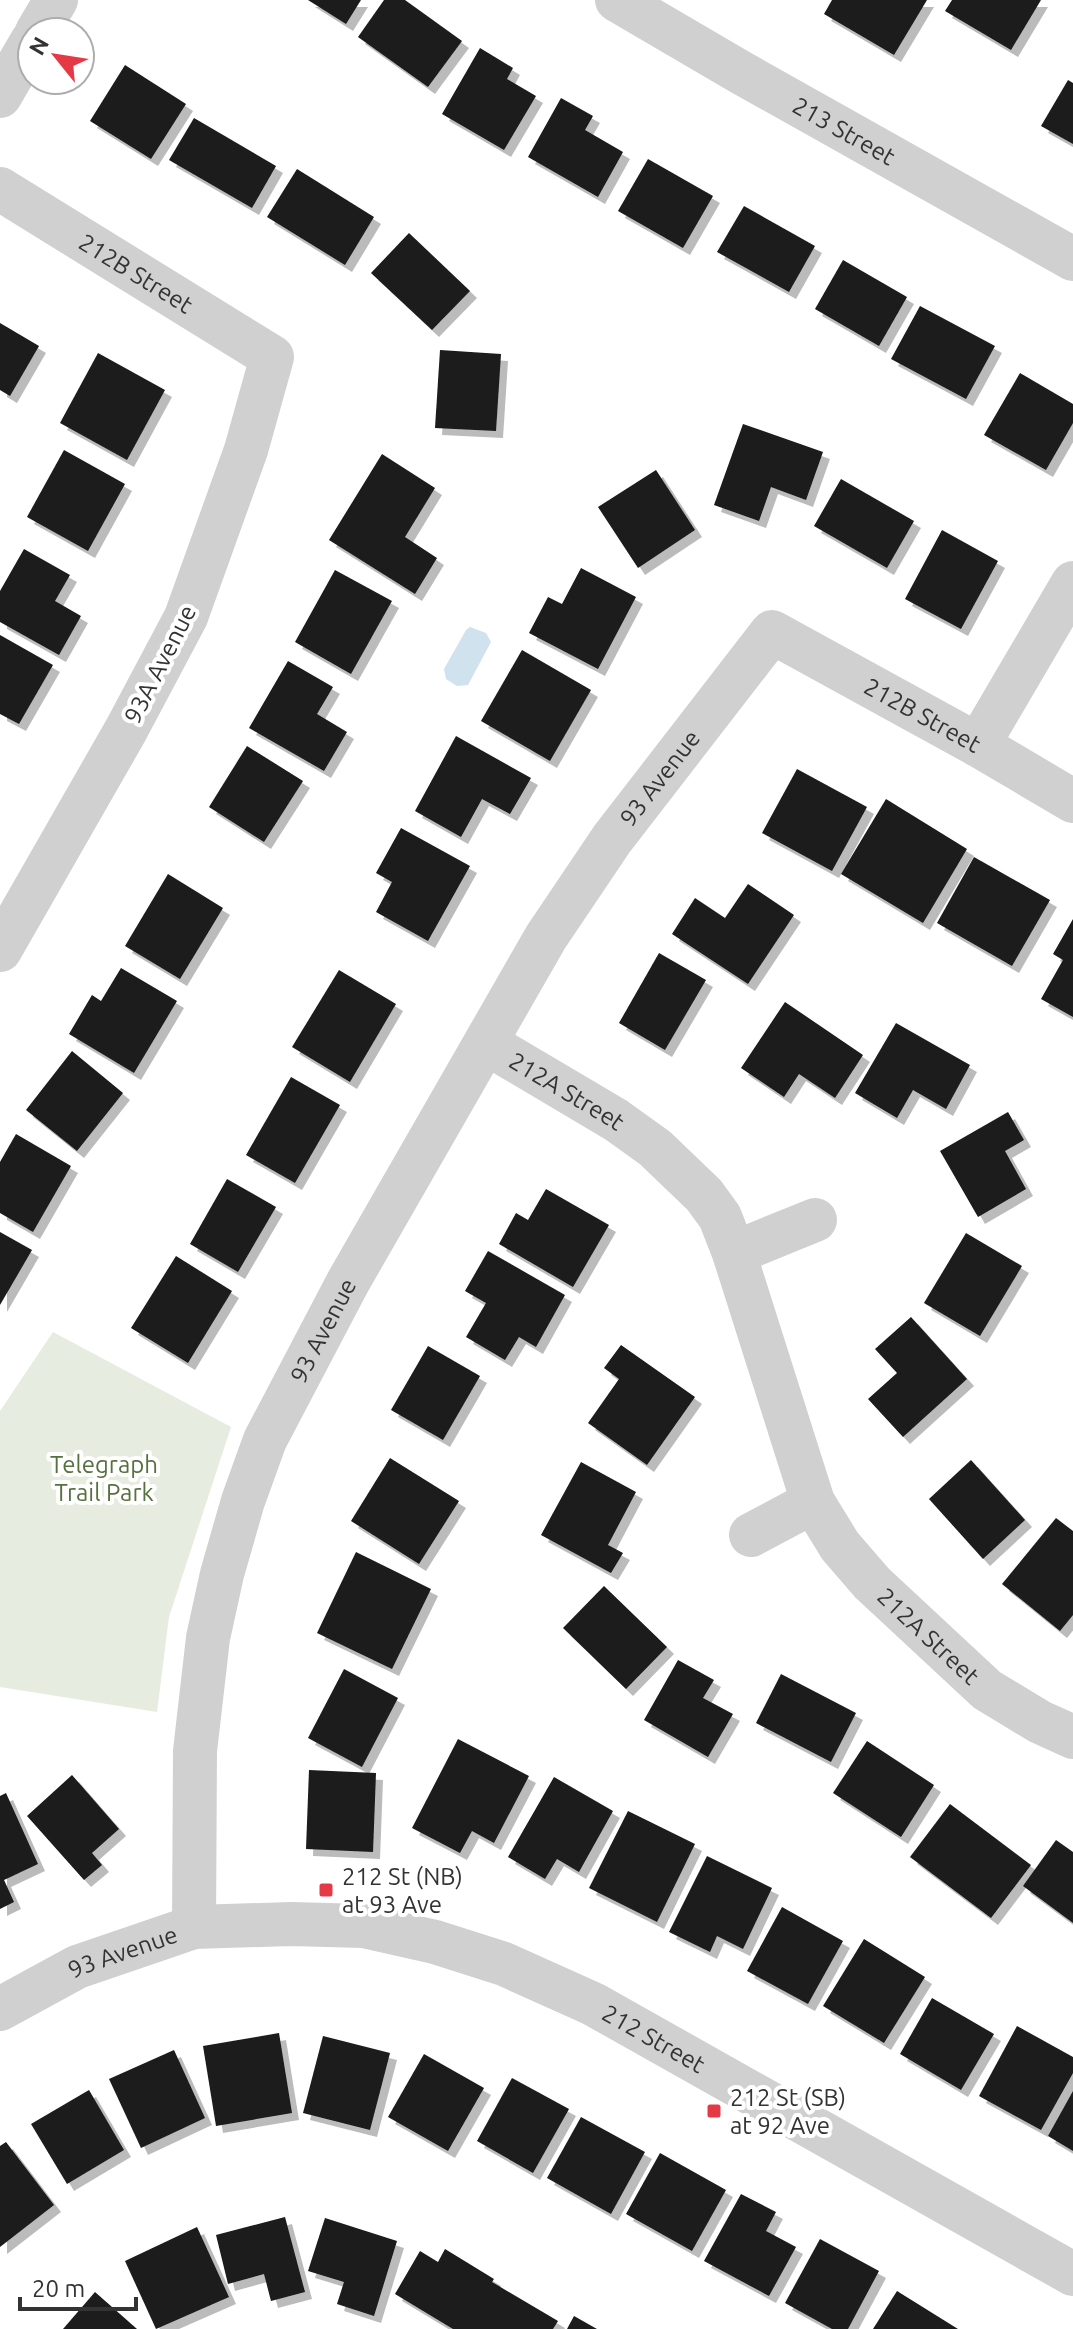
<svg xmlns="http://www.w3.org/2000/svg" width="1073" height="2329" font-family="Ubuntu,sans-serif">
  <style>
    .green { fill: #e6ecdf }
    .water { fill: #cfe2ee }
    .building { fill: #1a1a1a; filter: url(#shadow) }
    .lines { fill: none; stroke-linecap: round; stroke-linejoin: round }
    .minor { stroke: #d0d0d0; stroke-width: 44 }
    .poi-dot { fill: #e63946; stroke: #fff; stroke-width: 3 }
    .labels { text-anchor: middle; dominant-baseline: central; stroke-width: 8; stroke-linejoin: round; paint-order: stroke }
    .street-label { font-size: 24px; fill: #333; stroke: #fff }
    .park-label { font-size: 24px; fill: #56703f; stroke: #fff }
    .poi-label { font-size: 24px; fill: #333; stroke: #fff; text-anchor: start }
  </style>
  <defs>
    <filter id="shadow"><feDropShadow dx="7" dy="7" stdDeviation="0" flood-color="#0004"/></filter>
  </defs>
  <rect width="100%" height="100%" fill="#fff"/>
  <!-- green -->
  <path class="green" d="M53,1332L231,1427L169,1617L157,1712L0,1687V1411Z"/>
  <!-- water -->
  <path class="water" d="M470,627L486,633L491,642L468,685L457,686L446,679L444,669L466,630Z"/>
  <!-- building -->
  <g class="building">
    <path d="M308,0H361L346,24Z"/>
    <path d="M384,0H405L462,41L428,87L358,37Z"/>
    <path d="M832,0H927L894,55L824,14Z"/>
    <path d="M952,0H1041L1011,50L945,11Z"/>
    <path d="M480,48L513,68L507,79L536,96L504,150L442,114Z"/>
    <path d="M125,65L186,104L151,159L90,121Z"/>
    <path d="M1068,80L1073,83V144L1041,126Z"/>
    <path d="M561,98L593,116L585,130L623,152L598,197L528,157Z"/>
    <path d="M194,118L276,166L252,208L169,160Z"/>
    <path d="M648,159L713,196L683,248L618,211Z"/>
    <path d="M297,169L374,217L345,265L267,217Z"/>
    <path d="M744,206L815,246L789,292L717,252Z"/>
    <path d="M409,233L470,291L432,330L371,273Z"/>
    <path d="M843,260L907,297L879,346L815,309Z"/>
    <path d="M920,306L995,346L966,399L891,359Z"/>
    <path d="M0,323L39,346L10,396L0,390Z"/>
    <path d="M440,350L501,354L496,431L435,428Z"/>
    <path d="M98,353L165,390L127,460L60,423Z"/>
    <path d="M1020,373L1073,404V423L1046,470L984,435Z"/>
    <path d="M743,424L823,452L806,500L771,487L759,521L714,505Z"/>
    <path d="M64,450L125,484L88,551L27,517Z"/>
    <path d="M382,454L435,488L405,537L437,558L415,594L329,540Z"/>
    <path d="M656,470L695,530L638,568L598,507Z"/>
    <path d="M841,479L914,521L887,568L814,526Z"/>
    <path d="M942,530L998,561L961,629L905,599Z"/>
    <path d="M24,549L70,575L55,601L81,616L59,655L0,622V591Z"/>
    <path d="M581,568L636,597L598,669L529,633L548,597L562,604Z"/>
    <path d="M335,570L392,601L351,674L295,642Z"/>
    <path d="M0,635L53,665L19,724L0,714Z"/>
    <path d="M522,650L591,690L550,761L481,721Z"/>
    <path d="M288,661L333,687L317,714L347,732L324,771L249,728Z"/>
    <path d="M456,736L531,778L510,814L482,799L461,837L415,811Z"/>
    <path d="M247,746L303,781L264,842L209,807Z"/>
    <path d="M797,769L867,807L832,871L762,833Z"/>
    <path d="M886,799L967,849L923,923L841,874Z"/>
    <path d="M401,828L470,866L428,941L376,912L392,882L376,873Z"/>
    <path d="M974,857L1050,900L1012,966L937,923Z"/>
    <path d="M168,874L223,908L180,979L125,946Z"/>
    <path d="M748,884L794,915L748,984L672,934L695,898L725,918Z"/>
    <path d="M1073,919V1017L1041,999L1063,960L1053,954Z"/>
    <path d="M659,953L706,980L665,1050L619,1023Z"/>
    <path d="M121,968L177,1001L134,1073L69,1034L92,995L101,1001Z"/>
    <path d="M339,970L396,1004L350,1082L292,1047Z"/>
    <path d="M785,1002L863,1055L835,1098L799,1074L784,1097L741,1068Z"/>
    <path d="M896,1023L970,1065L946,1109L913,1090L897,1118L855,1093Z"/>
    <path d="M72,1051L123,1093L77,1151L26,1110Z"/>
    <path d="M291,1077L340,1105L295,1183L246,1155Z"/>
    <path d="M1008,1112L1024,1140L1005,1151L1026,1189L978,1217L940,1151Z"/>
    <path d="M16,1134L71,1166L33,1232L0,1213V1162Z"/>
    <path d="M227,1179L276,1207L238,1272L190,1244Z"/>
    <path d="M546,1189L609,1225L573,1287L499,1244L516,1213L528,1220Z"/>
    <path d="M0,1232L32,1250L0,1305Z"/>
    <path d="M966,1233L1022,1266L980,1336L924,1303Z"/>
    <path d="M488,1251L565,1295L536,1347L519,1337L505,1360L466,1337L486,1303L465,1291Z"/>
    <path d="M176,1256L232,1291L188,1363L131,1328Z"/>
    <path d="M911,1317L967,1379L903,1437L868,1399L897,1373L875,1349Z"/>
    <path d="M621,1345L695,1397L647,1465L588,1423L619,1379L604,1368Z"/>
    <path d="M428,1346L480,1376L443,1440L391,1410Z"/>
    <path d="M390,1458L459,1501L419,1564L351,1521Z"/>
    <path d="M971,1460L1025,1520L983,1559L929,1499Z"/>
    <path d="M581,1462L636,1492L608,1545L623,1553L611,1573L541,1535Z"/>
    <path d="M1056,1518L1073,1531V1615L1060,1631L1002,1584Z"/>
    <path d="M356,1552L431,1589L392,1669L317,1633Z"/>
    <path d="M604,1586L667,1647L626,1689L563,1628Z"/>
    <path d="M678,1660L714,1680L703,1698L733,1714L708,1757L644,1720Z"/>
    <path d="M344,1669L398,1698L362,1767L308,1738Z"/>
    <path d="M781,1674L856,1713L831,1762L756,1723Z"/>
    <path d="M458,1739L529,1776L494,1843L472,1831L460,1853L412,1828Z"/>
    <path d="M867,1741L934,1785L901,1837L833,1793Z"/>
    <path d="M309,1770L376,1773L373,1852L306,1849Z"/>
    <path d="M72,1775L119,1829L92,1853L102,1865L84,1880L27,1816Z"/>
    <path d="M554,1777L613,1811L579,1872L557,1859L545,1879L508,1857Z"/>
    <path d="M6,1793L38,1864L4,1880L14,1902L0,1909V1796Z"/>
    <path d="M950,1804L1031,1865L991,1918L910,1857Z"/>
    <path d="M628,1811L695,1844L657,1922L589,1888Z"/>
    <path d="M1056,1840L1073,1852V1923L1023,1886Z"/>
    <path d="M707,1856L772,1888L743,1949L717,1936L710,1952L669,1932Z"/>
    <path d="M782,1907L843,1941L808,2004L747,1971Z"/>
    <path d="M864,1939L925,1977L884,2043L823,2006Z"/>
    <path d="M932,1998L994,2034L961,2090L900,2054Z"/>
    <path d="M1017,2026L1073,2057V2073L1041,2130L979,2096Z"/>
    <path d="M279,2033L292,2113L216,2126L203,2046Z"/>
    <path d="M323,2036L390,2053L370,2130L303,2113Z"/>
    <path d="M174,2050L205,2118L141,2148L109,2079Z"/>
    <path d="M424,2054L484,2088L448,2151L388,2117Z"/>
    <path d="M512,2078L569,2109L533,2173L477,2141Z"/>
    <path d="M89,2090L124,2150L67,2184L31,2124Z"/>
    <path d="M1073,2091V2151L1048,2136Z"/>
    <path d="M581,2117L645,2152L611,2214L547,2178Z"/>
    <path d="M6,2142L54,2205L0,2247V2146Z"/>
    <path d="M660,2153L726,2190L692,2251L626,2214Z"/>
    <path d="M741,2194L776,2212L766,2231L796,2247L769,2296L704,2261Z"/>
    <path d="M285,2217L305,2292L271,2301L264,2274L228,2284L216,2235Z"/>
    <path d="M325,2218L397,2241L374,2316L337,2304L344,2282L308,2271Z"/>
    <path d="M197,2227L229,2297L156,2329L125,2261Z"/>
    <path d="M820,2239L879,2271L848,2329H832L785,2303Z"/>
    <path d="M445,2249L494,2279L492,2282L558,2321L553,2329H453L395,2294L420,2251L438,2262Z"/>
    <path d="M897,2291L958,2329H873Z"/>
    <path d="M95,2292L137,2329H63Z"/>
    <path d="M574,2316L597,2329H567Z"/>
  </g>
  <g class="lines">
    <!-- minor -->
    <g class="minor">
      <path id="s1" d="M617,0L740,72L1073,259"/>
      <path d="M37,32L56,0"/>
      <path d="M0,96L32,41"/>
      <path id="s2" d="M0,189L272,357L246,450L186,617L126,730L0,950"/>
      <path d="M978,745L1073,583"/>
      <path id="s3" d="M486,1043L616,1120L655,1148L704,1195L720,1217L734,1253L813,1502L840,1546L872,1583L987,1690L1040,1722L1073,1737"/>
      <path d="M734,1253L815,1220"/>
      <path d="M751,1535L813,1502"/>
      <path id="s4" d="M194,1927L195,1751L208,1638L222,1574L243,1501L265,1440L348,1282L546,937L612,839L772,632L978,745L1073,801"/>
      <path id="s5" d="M0,2009L77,1967L194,1927L291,1924L364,1926L435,1942L504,1964L593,2004L1073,2274"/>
    </g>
  </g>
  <!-- markers -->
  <g class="poi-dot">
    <rect x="318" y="1882" width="16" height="16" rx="4"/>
    <rect x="706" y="2103" width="16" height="16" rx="4"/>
  </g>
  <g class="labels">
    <!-- street labels -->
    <g class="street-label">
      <text stroke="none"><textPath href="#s1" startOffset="262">213 Street</textPath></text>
      <text stroke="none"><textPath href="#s2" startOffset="160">212B Street</textPath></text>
      <text transform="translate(160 664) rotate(-63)">93A Avenue</text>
      <text stroke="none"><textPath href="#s4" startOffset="1624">212B Street</textPath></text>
      <text stroke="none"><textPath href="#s4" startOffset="1268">93 Avenue</textPath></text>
      <text stroke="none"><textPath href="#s3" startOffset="94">212A Street</textPath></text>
      <text stroke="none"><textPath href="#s4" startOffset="620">93 Avenue</textPath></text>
      <text stroke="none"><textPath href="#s3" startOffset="772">212A Street</textPath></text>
      <text stroke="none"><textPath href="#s5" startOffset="136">93 Avenue</textPath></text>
      <text stroke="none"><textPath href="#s5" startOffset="694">212 Street</textPath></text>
    </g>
    <!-- park labels -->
    <g class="park-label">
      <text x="104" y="1464">Telegraph<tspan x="104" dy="28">Trail Park</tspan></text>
    </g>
    <!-- poi labels -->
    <g class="poi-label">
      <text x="342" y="1876">212 St (NB)<tspan x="342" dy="28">at 93 Ave</tspan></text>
      <text x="730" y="2097">212 St (SB)<tspan x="730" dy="28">at 92 Ave</tspan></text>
    </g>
  </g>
  <!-- north arrow -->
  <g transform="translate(56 56) rotate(300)"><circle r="38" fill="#ffffff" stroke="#adadad" stroke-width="2"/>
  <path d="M0-6L14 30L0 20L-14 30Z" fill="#e63946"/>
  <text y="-12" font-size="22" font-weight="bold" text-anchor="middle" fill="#333333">N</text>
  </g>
  <!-- scale -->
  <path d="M20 2297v12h116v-12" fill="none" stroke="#333333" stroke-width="4"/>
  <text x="32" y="2297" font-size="24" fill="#333333" stroke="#ffffff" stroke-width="6" paint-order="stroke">20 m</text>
</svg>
